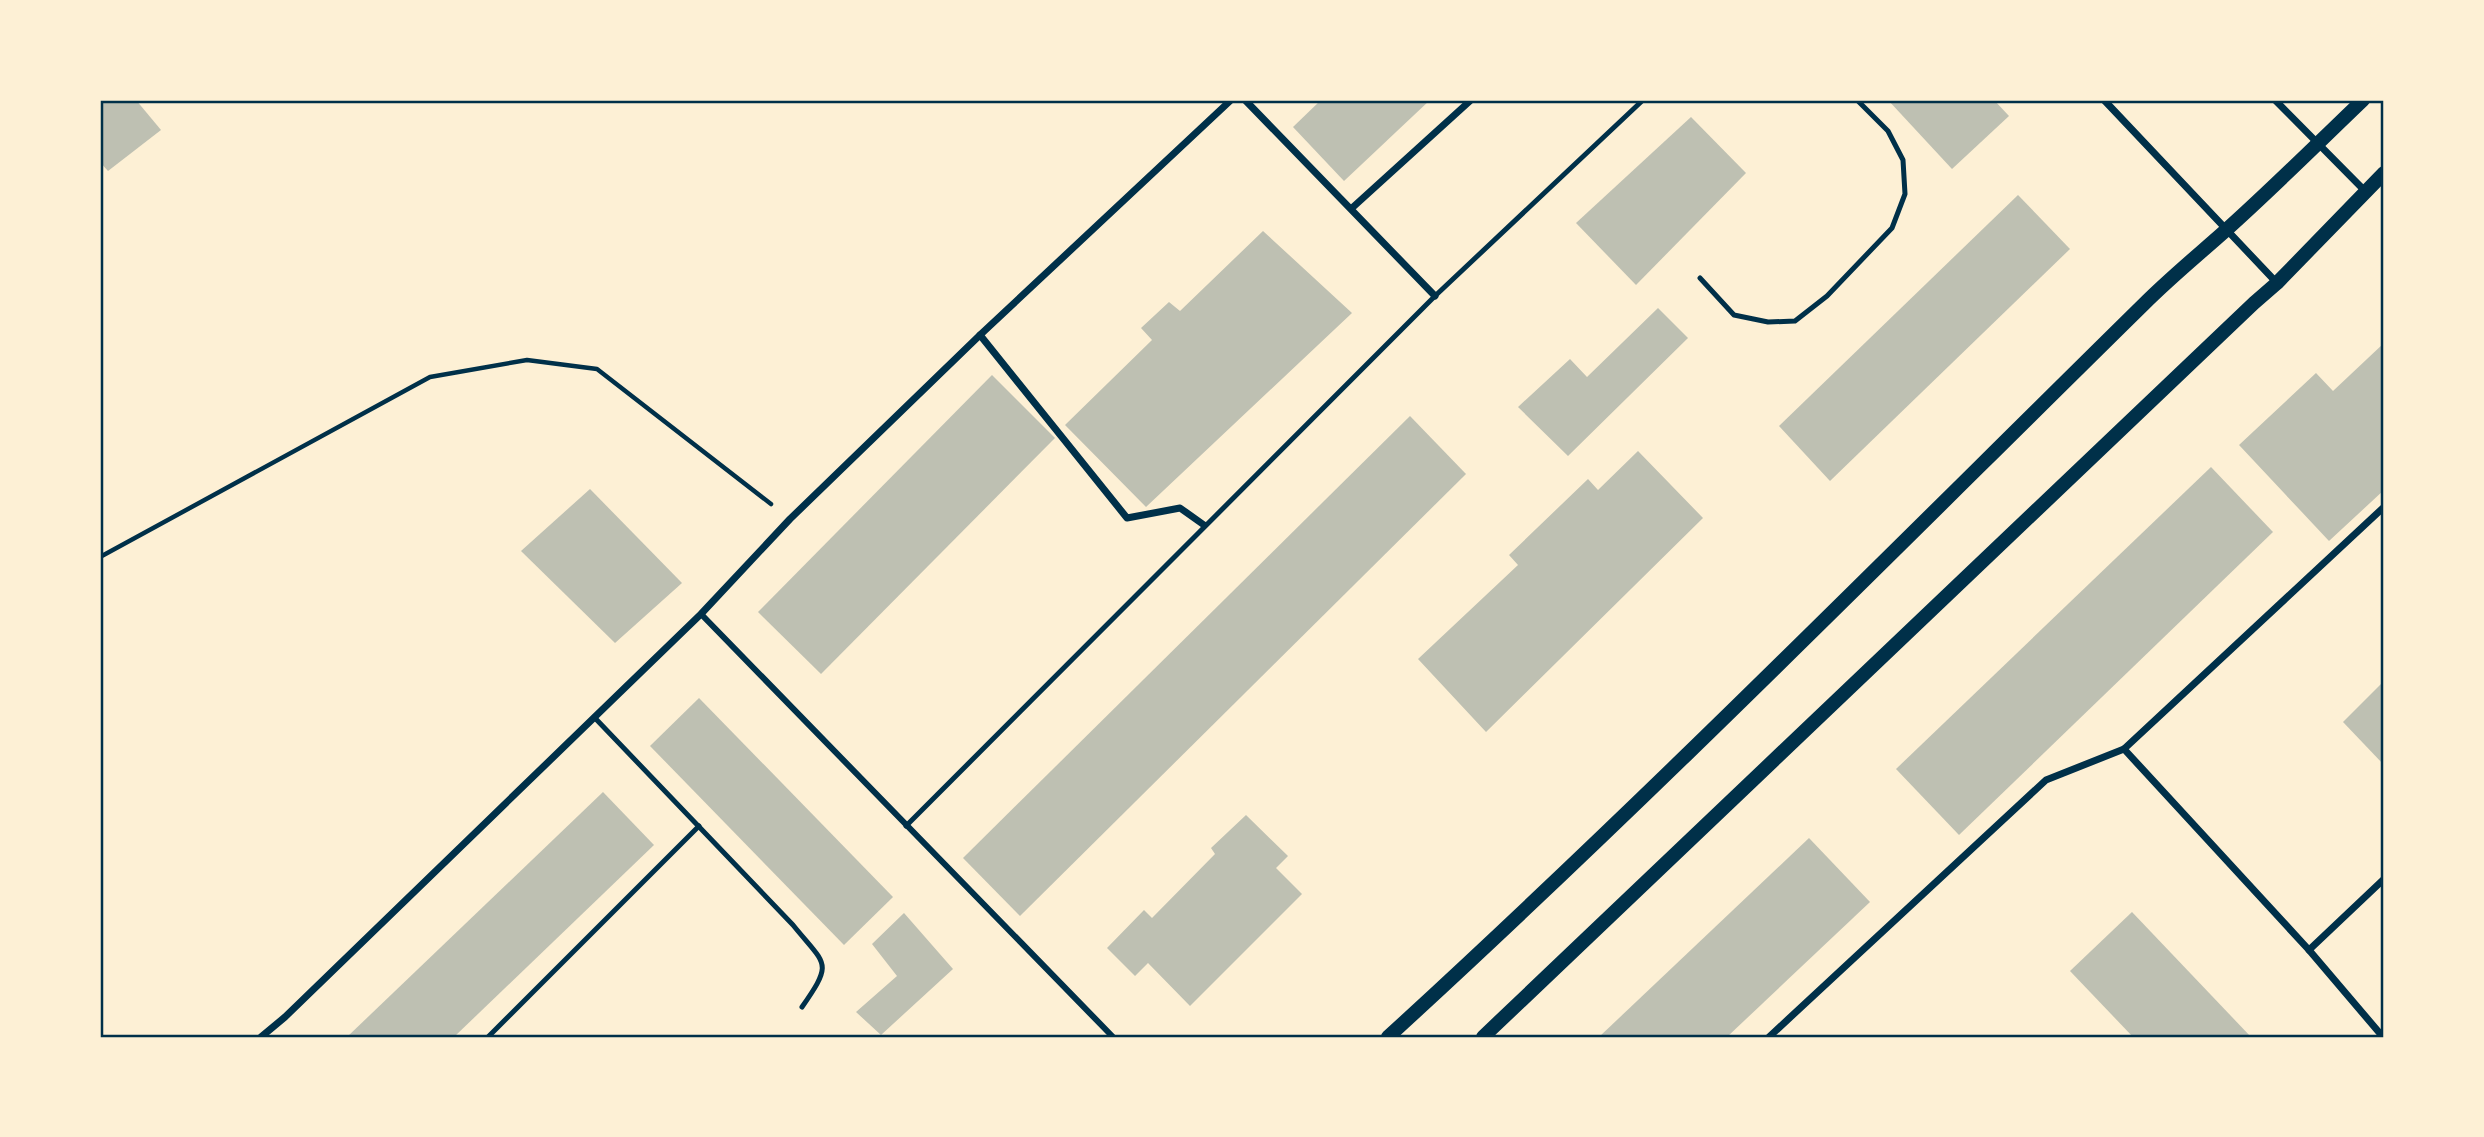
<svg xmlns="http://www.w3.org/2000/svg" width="2484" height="1137" font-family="Mulish,sans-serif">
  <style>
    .building { fill: #bec0b2 }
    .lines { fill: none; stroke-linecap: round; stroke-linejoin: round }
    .path { stroke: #003049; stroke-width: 4.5 }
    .service { stroke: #003049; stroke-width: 5 }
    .pedestrian { stroke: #003049; stroke-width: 6 }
    .minor { stroke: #003049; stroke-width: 7 }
    .secondary { stroke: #003049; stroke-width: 14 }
    .neatline { fill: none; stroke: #003049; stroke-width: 2.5 }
  </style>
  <rect width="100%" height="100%" fill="#fdf0d5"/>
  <!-- building -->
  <g class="building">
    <path d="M100,100H136L161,130L108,171L100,162Z"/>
    <path d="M1321,100H1430L1344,181L1293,127Z"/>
    <path d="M1888,100H1994L2009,116L1952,169Z"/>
    <path d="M1691,117L1746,173L1636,285L1576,223Z"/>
    <path d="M2018,195L2070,249L1830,481L1779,426Z"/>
    <path d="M1263,231L1352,313L1146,507L1065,425L1152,340L1141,328L1169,302L1180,311Z"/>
    <path d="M1658,308L1688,338L1568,456L1518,407L1570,359L1587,377Z"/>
    <path d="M2384,343V490L2329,541L2239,445L2316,373L2333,391Z"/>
    <path d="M992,375L1055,438L821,674L758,612Z"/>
    <path d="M1410,416L1466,474L1020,916L963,858Z"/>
    <path d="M1638,451L1703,518L1486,732L1418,659L1518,565L1509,555L1588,479L1598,490Z"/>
    <path d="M2211,467L2273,532L1959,835L1896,769Z"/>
    <path d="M590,489L682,583L615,643L521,551Z"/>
    <path d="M2384,681V765L2343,722Z"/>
    <path d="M699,698L893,897L844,945L650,746Z"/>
    <path d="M603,792L654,845L454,1037H347Z"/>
    <path d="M1246,815L1288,856L1276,868L1302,894L1190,1006L1148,963L1135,976L1107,948L1144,910L1152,918L1215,854L1211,848Z"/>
    <path d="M1809,838L1870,902L1727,1037H1599Z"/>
    <path d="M2132,912L2251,1037H2133L2070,971Z"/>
    <path d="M904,913L953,969L881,1035L856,1012L897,976L872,944Z"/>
  </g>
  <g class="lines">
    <!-- path -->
    <path class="path" d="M100,557L430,377L527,360L597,369L771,504"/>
    <!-- service -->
    <g class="service">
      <path d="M1700,278L1734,315L1768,322L1795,321L1827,296L1892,228L1905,194L1903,160L1888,131L1857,100"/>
      <path d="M594,717L793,925C826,966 834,961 802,1007"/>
      <path d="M906,826L1435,296L1643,100"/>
      <path d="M488,1037L699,826"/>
    </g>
    <!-- pedestrian -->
    <path class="pedestrian" d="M701,614L1113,1037"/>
    <!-- minor -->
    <g class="minor">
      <path d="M1245,100L1435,296"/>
      <path d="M2104,100L2277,283"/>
      <path d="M2275,100L2365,191"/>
      <path d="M1352,208L1471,100"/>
      <path d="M980,335L1127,518L1180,508L1204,525"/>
      <path d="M2124,749L2309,950L2383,1037"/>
      <path d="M2309,950L2384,879"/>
      <path d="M261,1037L285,1017L701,614L790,519L980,335L1231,100"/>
      <path d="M1769,1037L2046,780L2124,749L2384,507"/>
    </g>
    <!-- secondary -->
    <g class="secondary">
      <path d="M1388,1037C1647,800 1894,550 2144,304C2170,278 2198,255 2225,231C2272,189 2317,144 2363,100"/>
      <path d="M1483,1037L2254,303L2277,283L2384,173"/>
    </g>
  </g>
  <!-- border -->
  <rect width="2484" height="1137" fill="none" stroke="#fdf0d5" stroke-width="203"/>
  <rect x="102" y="102" width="2280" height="934" class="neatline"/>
</svg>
